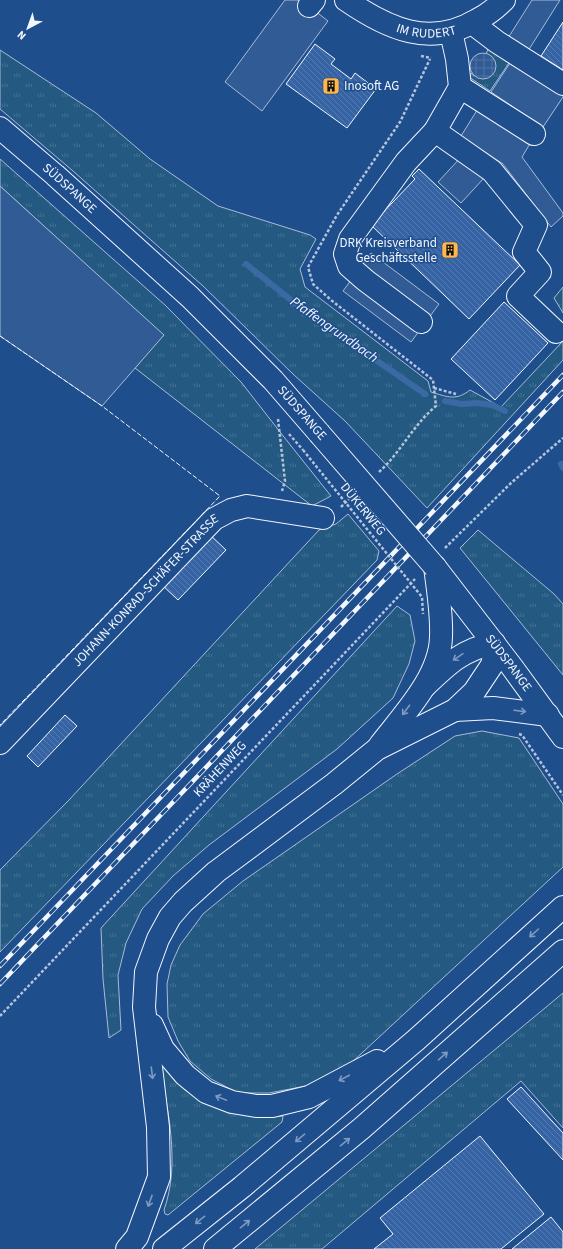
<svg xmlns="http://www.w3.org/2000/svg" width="563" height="1249" font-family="'Source Sans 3',sans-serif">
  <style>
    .grass { fill: url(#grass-tufts); stroke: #a8bbd7 }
    .parking { fill: #305b95; stroke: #a8bbd7 }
    .plaza { fill: url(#plaza-grid); stroke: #a8bbd7 }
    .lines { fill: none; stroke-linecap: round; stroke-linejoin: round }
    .stream { stroke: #3b69a3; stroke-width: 6 }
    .building { fill: url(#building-back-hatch); stroke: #f2f6ff }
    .minor-casing { stroke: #f2f6ff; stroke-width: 24 }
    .major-casing { stroke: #f2f6ff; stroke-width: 24 }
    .highway-casing { stroke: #f2f6ff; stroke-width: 24 }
    .path { stroke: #b3c4dc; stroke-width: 2.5; stroke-dasharray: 3 2; stroke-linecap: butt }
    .minor { stroke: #1f4e8c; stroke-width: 22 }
    .major { stroke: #1f4e8c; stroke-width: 22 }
    .highway { stroke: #1f4e8c; stroke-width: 22 }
    .rail-casing { stroke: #f2f6ff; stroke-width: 4.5 }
    .rail { stroke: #1f4e8c; stroke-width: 3; stroke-dasharray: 9; stroke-linecap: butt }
    .major-bridge-casing { stroke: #f2f6ff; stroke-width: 24; stroke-linecap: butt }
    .path-bridge { stroke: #b3c4dc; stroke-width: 2.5; stroke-dasharray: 3 2; stroke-linecap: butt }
    .major-bridge { stroke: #1f4e8c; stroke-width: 22 }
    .fence { stroke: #f2f6ff; stroke-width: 1; stroke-dasharray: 5 2; stroke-linecap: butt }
    .oneway { stroke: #7e9ac0 }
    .labels { text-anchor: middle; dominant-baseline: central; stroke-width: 3; stroke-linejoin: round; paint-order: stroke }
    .street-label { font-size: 13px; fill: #f2f6ff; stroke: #1f4e8c }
    .poi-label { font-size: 13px; fill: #f2f6ff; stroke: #1f4e8c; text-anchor: start }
    .water-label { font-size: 14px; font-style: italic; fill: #f2f6ff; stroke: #1f4e8c }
  </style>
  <defs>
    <pattern id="grass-tufts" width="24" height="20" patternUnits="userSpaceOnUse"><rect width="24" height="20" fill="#245a82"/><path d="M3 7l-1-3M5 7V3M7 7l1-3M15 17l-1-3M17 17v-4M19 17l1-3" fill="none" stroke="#447295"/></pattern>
    <pattern id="plaza-grid" width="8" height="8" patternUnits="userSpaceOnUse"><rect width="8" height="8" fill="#305b95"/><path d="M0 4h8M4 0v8" fill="none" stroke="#4e73a5"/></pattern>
    <pattern id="building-back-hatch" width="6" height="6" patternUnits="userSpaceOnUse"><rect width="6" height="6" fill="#3563a3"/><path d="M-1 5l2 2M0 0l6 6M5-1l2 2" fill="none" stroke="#537ab1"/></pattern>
  </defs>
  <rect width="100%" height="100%" fill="#1f4e8c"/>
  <!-- grass -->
  <g class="grass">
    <path d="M491,44L513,57L490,91L469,77L472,73L474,76Z"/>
    <path d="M0,50L96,113L150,159L218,206L310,235L316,239L300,269L305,287L428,381L431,392C448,397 456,401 470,390L501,407L563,341V360L427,508L345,421L294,375L203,286L73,171L0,109Z"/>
    <path d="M0,159L165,305L241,382L284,437L331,496L312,506L135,368L163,335L0,186Z"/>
    <path d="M563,287V313L554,298Z"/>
    <path d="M348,514L379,551L377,560L0,952V870L69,800L319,530L336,524Z"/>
    <path d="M478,530L554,594L563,604V675L460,548Z"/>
    <path d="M397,606L410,615L415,641L409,664L393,698L337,749L209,845L173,876L142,909L126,943L118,975L121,1030L109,1038L103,979L101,928Z"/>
    <path d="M482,731L519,738L563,804V867L350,1064L306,1086L269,1093H238L211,1079L190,1061L178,1041L168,1017L167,984L171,965L180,945L203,914L243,881L397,774L455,736Z"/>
    <path d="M563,993V1128L521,1081L322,1249H255Z"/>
    <path d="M159,1059C167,1070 175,1082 185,1090C189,1093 195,1095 199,1098C226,1113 253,1118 283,1116L282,1122L168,1215L165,1214L164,1210C181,1162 167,1109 159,1059Z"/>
  </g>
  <!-- parking -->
  <g class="parking">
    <path d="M285,0H301L328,21L262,111L225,82Z"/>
    <path d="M532,0H560L528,51L508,38Z"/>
    <path d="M512,60L563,94V97L543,127L491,92Z"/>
    <path d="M479,107L531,142L522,157L563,213V216L551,227L503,164L461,136Z"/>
    <path d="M461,157L484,178L461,203L438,182Z"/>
    <path d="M0,186L164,335L102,406L0,336Z"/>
    <path d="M371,253L439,304L411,342L343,291Z"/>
  </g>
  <!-- plaza -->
  <circle class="plaza" cx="483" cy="66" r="13"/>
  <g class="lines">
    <!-- stream -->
    <g class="stream">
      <path d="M246,264L306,312L425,394"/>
      <path d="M445,401L462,404L477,403L492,405L505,411"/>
      <path d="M561,464L563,468"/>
    </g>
  </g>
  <!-- building -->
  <g class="building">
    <path d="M563,22V70L541,56Z"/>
    <path d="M315,44L335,59L331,64L351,79L355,73L376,89L347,128L286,84Z"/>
    <path d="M419,169L520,265L469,319L371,225L415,179L412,176Z"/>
    <path d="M504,302L548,343L495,400L451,359Z"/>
    <path d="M208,533L226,550L178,600L160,583Z"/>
    <path d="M65,715L77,726L38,767L27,756Z"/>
    <path d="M521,1087L563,1133V1160L507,1099Z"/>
    <path d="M480,1136L544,1214L501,1249H374L393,1234L380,1218Z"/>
    <path d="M551,1217L563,1232V1249H512Z"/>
  </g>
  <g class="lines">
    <defs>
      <g id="minor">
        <path id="s1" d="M346,0C388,29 430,48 477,20C487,15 496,8 504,0"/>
        <path d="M309,6L314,0"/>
        <path d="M472,23L497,42L563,84"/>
        <path d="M460,87L534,134"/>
        <path d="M435,131L492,171L536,225L524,252L540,272L518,296L556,332"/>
        <path d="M421,322L365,280L349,266L345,254L350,239L406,162L435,131L460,87L457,59L451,32"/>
        <path id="s2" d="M0,743L214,519L231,510L247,506L323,518"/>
      </g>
      <g id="major">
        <path id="s3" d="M0,128L55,175L190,297L273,380L319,433"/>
        <path id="s4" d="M435,567L512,667L563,737"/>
      </g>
      <g id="highway">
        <path d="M455,710L493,708L548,715"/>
        <path d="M380,745C403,715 440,677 441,637C442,614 438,590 435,567"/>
        <path d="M152,1025L163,1049L185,1075L206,1092L232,1102L256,1106H272L309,1097L377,1061"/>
        <path d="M127,1249L137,1237L159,1177L158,1127L144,1007L146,972L158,939L170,917L183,902L216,872L334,784L377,749L455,710L474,692L492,665L494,656V643C462,650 448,664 425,686"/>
        <path d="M164,1249L242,1187L416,1040L563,907"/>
        <path d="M215,1249L362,1128L563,951"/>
      </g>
    </defs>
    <!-- minor casing -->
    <use href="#minor" class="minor-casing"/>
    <!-- major casing -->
    <use href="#major" class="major-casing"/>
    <!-- highway casing -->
    <use href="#highway" class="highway-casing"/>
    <!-- path -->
    <g class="path">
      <path d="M421,56L431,58"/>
      <path d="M434,388L456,394"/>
      <path d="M278,419L285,481L282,491"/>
      <path d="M289,434L303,450"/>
      <path d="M379,472C401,452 413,425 436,406L433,380L331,300L313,284L308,267L337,215L400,122L430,59"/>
      <path d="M341,507L349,499"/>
      <path d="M445,548L511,483L563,438"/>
      <path d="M519,734L522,735L563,795"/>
      <path d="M0,1016L415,579"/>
    </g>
    <!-- minor -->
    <use href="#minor" class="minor"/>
    <!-- major -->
    <use href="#major" class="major"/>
    <!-- highway -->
    <use href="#highway" class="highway"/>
    <defs>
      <g id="rail">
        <path d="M0,966L563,375"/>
        <path d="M0,984L563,392"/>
      </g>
    </defs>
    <!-- rail casing -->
    <use href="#rail" class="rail-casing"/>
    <!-- rail -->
    <use href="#rail" class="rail"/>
    <defs>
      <path id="major-bridge" d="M319,433L435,567"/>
    </defs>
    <!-- major-bridge casing -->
    <use href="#major-bridge" class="major-bridge-casing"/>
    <!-- path-bridge -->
    <path class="path-bridge" d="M303,450L422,597L423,614"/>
    <!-- major-bridge -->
    <use href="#major-bridge" class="major-bridge"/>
    <!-- fence -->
    <path class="fence" d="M0,336L102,406L220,496L0,725"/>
  </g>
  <!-- one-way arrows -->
  <defs><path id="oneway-shaft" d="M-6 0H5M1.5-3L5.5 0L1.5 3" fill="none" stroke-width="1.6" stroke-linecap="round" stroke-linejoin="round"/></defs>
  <g class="oneway">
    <use href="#oneway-shaft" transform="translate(458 657) rotate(146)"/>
    <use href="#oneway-shaft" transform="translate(406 710) rotate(127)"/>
    <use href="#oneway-shaft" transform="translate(520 711) rotate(7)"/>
    <use href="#oneway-shaft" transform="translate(534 933) rotate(138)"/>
    <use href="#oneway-shaft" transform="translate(443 1056) rotate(-41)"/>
    <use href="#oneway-shaft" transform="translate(152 1073) rotate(83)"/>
    <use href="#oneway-shaft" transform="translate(344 1078) rotate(152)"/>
    <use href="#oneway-shaft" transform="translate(221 1098) rotate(-158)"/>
    <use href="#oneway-shaft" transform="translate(300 1138) rotate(140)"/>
    <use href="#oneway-shaft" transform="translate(345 1142) rotate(-39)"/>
    <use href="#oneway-shaft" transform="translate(150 1201) rotate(110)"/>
    <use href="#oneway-shaft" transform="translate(200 1220) rotate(141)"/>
    <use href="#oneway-shaft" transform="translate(245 1224) rotate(-39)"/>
  </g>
  <!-- icons -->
  <defs>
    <symbol id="building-square" viewBox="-11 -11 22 22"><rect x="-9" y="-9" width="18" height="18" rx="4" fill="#ffb74d" stroke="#1f4e8c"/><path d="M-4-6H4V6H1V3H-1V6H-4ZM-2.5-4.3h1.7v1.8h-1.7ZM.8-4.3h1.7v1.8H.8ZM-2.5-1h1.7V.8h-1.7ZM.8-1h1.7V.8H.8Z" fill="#111"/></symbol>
  </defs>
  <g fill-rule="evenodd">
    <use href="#building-square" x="321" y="76" width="20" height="20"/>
    <use href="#building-square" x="440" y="240" width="20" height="20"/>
  </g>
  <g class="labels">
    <!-- street labels -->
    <g class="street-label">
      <text stroke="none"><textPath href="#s1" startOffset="88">IM RUDERT</textPath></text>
      <text stroke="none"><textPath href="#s3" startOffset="92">SÜDSPANGE</textPath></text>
      <text transform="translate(302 413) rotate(49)">SÜDSPANGE</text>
      <text transform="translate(363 509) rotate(51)">DÜKERWEG</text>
      <text stroke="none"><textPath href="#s2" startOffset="211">JOHANN-KONRAD-SCHÄFER-STRASSE</textPath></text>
      <text stroke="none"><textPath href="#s4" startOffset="121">SÜDSPANGE</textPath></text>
      <text transform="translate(220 769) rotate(-47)">KRÄHENWEG</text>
    </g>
    <!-- poi labels -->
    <g class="poi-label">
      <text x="344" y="86">Inosoft AG</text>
      <text x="437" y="243" text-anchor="end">DRK Kreisverband<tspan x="437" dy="15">Geschäftsstelle</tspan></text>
    </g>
    <!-- water labels -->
    <g class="water-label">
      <text transform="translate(334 330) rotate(35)">Pfaffengrundbach</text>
    </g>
  </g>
  <!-- north arrow -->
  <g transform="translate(28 28) rotate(221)" stroke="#1f4e8c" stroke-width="3" paint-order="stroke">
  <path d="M0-3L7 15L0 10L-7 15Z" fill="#f2f6ff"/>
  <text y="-6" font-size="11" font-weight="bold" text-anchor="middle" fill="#f2f6ff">N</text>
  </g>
</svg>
